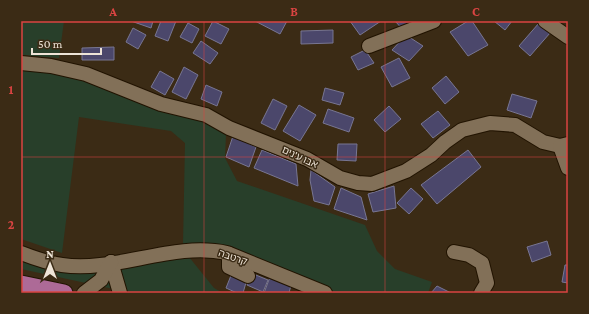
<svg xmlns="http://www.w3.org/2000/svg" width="589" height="314" font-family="'Crimson Pro','Noto Sans Hebrew',serif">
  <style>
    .green { fill: #283f2a }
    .building { fill: #4b476b; stroke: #787692 }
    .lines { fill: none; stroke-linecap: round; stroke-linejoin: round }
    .minor-casing { stroke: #211300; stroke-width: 16 }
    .major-casing { stroke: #211300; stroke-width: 19 }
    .minor { stroke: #827058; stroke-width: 14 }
    .major { stroke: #ad6a97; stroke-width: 17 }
    .grid { fill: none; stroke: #da4442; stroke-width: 1; stroke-opacity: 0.55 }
    .labels { text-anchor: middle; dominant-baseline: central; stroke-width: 3; stroke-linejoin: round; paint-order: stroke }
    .street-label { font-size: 10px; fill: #eee4d7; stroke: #3b2b15 }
    .neatline { fill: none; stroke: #da4442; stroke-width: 1.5 }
    .grid-label { font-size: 13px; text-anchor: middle; font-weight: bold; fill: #da4442 }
  </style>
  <rect width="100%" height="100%" fill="#3b2b15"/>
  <!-- green -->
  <g class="green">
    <path d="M21,21H64L59,58L21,55Z"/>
    <path d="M21,68L65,73L223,128L226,135L225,158L237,181L365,225L377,251L395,269L432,282L428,293H334L231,247L209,244H183L185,143L171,131L79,117L62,253L21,239Z"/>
    <path d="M21,255L60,269L189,257L214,288L223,293H132L21,269Z"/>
  </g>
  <!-- building -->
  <g class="building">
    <path d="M131,21H153L151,28Z"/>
    <path d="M161,21H176L168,41L155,36Z"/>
    <path d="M213,21L229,29L221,44L205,36Z"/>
    <path d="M255,21H287L280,34Z"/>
    <path d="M350,21H381L360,35Z"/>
    <path d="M395,21H416L405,32Z"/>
    <path d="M468,21H472L488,45L468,56L450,32Z"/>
    <path d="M494,21H512L505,30Z"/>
    <path d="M188,23L199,29L192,43L180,37Z"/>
    <path d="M539,23L550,33L530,56L519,46Z"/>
    <path d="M133,28L146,35L138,49L126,42Z"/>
    <path d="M333,30V43L301,44V31Z"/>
    <path d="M406,35L423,46L409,61L392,50Z"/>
    <path d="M201,41L218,53L210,64L193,53Z"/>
    <path d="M114,47V60H82V48Z"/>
    <path d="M365,50L374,63L358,70L351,57Z"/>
    <path d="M399,58L410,78L392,87L381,67Z"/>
    <path d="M184,67L198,75L186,99L172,92Z"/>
    <path d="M160,71L174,79L165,95L151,87Z"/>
    <path d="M446,76L459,92L445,104L432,88Z"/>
    <path d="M206,85L222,92L217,106L201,99Z"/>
    <path d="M325,88L344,93L340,105L322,100Z"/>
    <path d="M512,94L537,101L531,118L507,110Z"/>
    <path d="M273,99L287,106L275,130L261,123Z"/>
    <path d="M299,105L316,115L300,141L283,131Z"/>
    <path d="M389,106L401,119L385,132L374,120Z"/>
    <path d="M328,109L354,118L349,132L323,123Z"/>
    <path d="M438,111L450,125L433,138L421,124Z"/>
    <path d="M233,136L256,147L249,167L226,157Z"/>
    <path d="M338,144H357L356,161L337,160Z"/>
    <path d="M262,150L296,164L298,186L254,168Z"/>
    <path d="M468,150L481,167L437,204L421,185Z"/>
    <path d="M311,170L335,187L329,205L314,201L310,180Z"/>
    <path d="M394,186L396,208L373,212L368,194Z"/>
    <path d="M341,188L361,197L367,220L334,209Z"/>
    <path d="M411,188L423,199L409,214L397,203Z"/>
    <path d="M547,241L551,255L532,262L527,247Z"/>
    <path d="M565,265H568V283L562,282Z"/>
    <path d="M232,273L247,279L243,293H237L226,288Z"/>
    <path d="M251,273L268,280L263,292L247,285Z"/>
    <path d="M270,277L291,285L289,293H264Z"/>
    <path d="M437,286L451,293H431Z"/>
  </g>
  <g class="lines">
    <defs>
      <g id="minor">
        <path d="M545,21L568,37"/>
        <path d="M369,46L434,21"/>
        <path d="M21,63L51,66L86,74L161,104L206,115L229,128L307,159L340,178L358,183L372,184L406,171L431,155L445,142L462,130L490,123L515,125L543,142L560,146L568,144"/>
        <path d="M560,146L568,168"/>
        <path d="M454,252L469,255L482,263L487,283L481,293"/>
        <path d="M21,253C34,258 48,263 62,265C115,273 173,241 227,253L325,293"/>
        <path d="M229,254V267L248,276"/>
        <path d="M111,262L120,293"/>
        <path d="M84,293L101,280L111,262"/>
      </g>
      <path id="major" d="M21,284L64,293"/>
    </defs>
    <!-- minor casing -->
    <use href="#minor" class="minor-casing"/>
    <!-- major casing -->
    <use href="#major" class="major-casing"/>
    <!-- minor -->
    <use href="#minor" class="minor"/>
    <!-- major -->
    <use href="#major" class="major"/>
  </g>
  <!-- grid -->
  <path class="grid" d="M204,21V293M385,21V293M21,157H568"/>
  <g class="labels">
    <!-- street labels -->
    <g class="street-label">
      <text transform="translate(300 157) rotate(25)">אבו ע'נים</text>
      <text transform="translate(233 257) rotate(19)">קרטבה</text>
    </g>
  </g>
  <!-- border -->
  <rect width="589" height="314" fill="none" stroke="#3b2b15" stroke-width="44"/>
  <!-- north arrow -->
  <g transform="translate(50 264)" stroke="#3b2b15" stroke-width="3" paint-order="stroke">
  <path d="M0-3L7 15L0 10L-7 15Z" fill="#eee4d7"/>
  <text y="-6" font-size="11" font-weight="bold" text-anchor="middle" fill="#eee4d7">N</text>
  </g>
  <!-- scale -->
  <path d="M32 48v6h69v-6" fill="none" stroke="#eee4d7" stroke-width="2"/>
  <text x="38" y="48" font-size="12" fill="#eee4d7" stroke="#3b2b15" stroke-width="3" paint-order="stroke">50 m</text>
  <rect x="22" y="22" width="545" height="270" class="neatline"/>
  <g class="grid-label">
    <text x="113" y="16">A</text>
    <text x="294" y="16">B</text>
    <text x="476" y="16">C</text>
    <text x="11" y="94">1</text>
    <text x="11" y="229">2</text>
  </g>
</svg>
